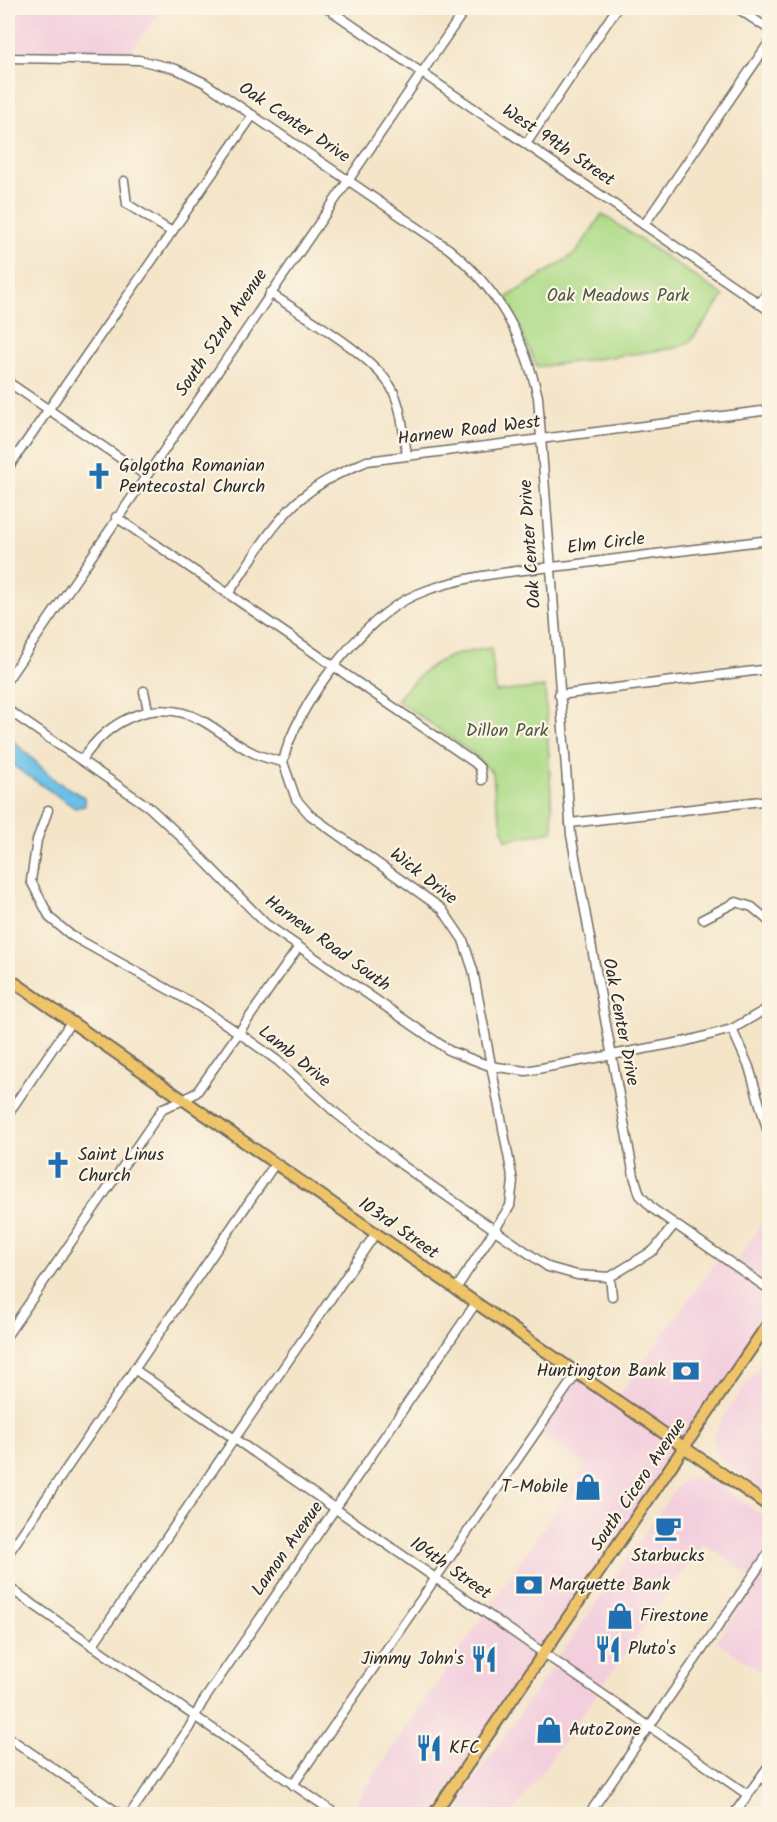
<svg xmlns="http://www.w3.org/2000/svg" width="777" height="1822" font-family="Kalam,sans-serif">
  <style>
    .built { fill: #f3cfde }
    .green { fill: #addb88; stroke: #6c835a; stroke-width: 1.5 }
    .water { fill: #6bc0e8; stroke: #4b768a; stroke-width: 1.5 }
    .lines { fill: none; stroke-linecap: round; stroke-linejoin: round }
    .minor-casing { stroke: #716c62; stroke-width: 11 }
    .major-casing { stroke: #716c62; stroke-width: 14 }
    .minor { stroke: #fff; stroke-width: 8 }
    .major { stroke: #efc469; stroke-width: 10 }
    .labels { text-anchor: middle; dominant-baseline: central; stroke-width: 4.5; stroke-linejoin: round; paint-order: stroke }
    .street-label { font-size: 18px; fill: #2b2b2b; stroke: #fcf5e5 }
    .park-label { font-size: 18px; fill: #4c5742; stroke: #fcf5e5 }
    .poi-label { font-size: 18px; fill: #2b2b2b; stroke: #fcf5e5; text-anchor: start }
  </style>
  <rect width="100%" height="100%" fill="#fcf5e5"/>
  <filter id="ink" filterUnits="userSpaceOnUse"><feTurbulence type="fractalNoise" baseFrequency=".0167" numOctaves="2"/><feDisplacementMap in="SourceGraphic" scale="12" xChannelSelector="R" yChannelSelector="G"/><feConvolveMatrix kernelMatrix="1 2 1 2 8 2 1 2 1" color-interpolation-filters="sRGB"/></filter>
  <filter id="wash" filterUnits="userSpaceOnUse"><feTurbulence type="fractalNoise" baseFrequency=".008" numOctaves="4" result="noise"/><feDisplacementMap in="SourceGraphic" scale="24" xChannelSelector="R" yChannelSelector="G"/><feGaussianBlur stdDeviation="1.35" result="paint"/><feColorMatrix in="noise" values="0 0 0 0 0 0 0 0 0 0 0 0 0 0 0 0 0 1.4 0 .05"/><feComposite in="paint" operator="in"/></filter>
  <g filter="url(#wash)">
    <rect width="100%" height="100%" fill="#f4e5c9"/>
    <!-- built -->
    <g class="built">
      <path d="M8,8H163L131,50H8Z"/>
      <path d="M764,1220L769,1224V1321L434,1814H348L586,1465L537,1431L577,1373L616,1400L720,1256L734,1266Z"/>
      <path d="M769,1352V1494L726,1464L714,1447V1437L721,1421Z"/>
      <path d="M692,1477L716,1483L769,1520V1668L765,1665L761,1672L716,1641L758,1581L703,1543L512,1814H450L674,1491L682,1482Z"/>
    </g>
    <!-- green -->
    <g class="green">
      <path d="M602,214L724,296L690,342L676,348L537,367L506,298L576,253Z"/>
      <path d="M491,648L496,692L545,687L553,831L506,840L495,797L493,773L472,753L397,700C427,663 443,654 491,648Z"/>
    </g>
    <!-- water -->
    <path class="water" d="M8,736L57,782L84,797L85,806L75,808L8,762Z"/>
  </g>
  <g filter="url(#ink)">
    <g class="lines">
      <defs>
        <g id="minor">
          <path d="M327,8L770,311"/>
          <path d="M737,8L770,30"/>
          <path d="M8,58L139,60L176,69L205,83L449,249C498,289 524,337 538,397L571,835L634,1176L640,1195L653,1209L770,1290"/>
          <path d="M526,144L617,8"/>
          <path d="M124,181L127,204L172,232"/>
          <path d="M644,225L770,41"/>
          <path d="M270,293C304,316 370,353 391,387C402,406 403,433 407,454"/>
          <path d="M759,304L770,289"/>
          <path d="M8,382L145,475"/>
          <path d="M8,468L253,115"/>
          <path d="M116,517L475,763L480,768L482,780"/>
          <path d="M228,594C252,560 275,517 309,492C327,478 347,470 367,461L770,410"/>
          <path d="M8,679L466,8"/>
          <path d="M144,691L148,710"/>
          <path d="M559,695L770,669"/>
          <path d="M8,710L149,807L178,834L266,924L450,1051L490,1066L526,1071L687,1041L732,1029L770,1007"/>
          <path d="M82,760C108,720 154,696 201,720C220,730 236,746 256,754C265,758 274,760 283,762L296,799L310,815L442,909L463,940L473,970L513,1181L510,1206L456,1289"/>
          <path d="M283,762C295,707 362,618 415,595C464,574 519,571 571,565C637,556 703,548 770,540"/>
          <path d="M48,810L37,840L31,881L50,918L72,936L198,1006L239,1033L278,1061L337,1114L402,1165L548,1267L577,1275L610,1277L654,1250L674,1225"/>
          <path d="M570,823L770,800"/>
          <path d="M703,919L736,902L752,907L770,922"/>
          <path d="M732,1029L749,1067L770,1139"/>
          <path d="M8,1114L71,1022"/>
          <path d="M610,1277L612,1296"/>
          <path d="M8,1334L163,1108L184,1100L197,1092L298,948"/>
          <path d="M134,1369L748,1795"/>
          <path d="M8,1554L275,1164"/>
          <path d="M8,1587L336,1814"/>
          <path d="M92,1646L376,1233"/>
          <path d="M8,1737L120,1814"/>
          <path d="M293,1785L577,1373"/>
          <path d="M130,1814L189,1728L202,1703L476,1303"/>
          <path d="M589,1814L770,1551"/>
          <path d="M734,1814L770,1764"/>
        </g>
        <g id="major">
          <path d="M8,978L770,1507"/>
          <path d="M434,1814L770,1321"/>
        </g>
      </defs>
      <!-- minor casing -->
      <use href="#minor" class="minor-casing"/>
      <!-- major casing -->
      <use href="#major" class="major-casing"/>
      <!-- minor -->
      <use href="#minor" class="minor"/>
      <!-- major -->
      <use href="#major" class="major"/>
    </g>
  </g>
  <!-- icons -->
  <defs>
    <symbol id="church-bare" viewBox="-9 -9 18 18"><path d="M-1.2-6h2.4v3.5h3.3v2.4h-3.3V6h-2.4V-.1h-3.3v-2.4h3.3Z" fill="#1f6fb2" stroke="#fcf5e5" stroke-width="2.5" paint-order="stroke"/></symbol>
    <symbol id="bank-bare" viewBox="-9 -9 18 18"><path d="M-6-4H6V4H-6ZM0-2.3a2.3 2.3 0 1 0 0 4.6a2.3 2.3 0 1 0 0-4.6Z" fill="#1f6fb2" stroke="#fcf5e5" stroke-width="2.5" paint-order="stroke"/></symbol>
    <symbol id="shop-bare" viewBox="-9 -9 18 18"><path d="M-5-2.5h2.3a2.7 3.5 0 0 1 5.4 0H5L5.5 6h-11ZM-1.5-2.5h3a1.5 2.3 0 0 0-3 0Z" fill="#1f6fb2" stroke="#fcf5e5" stroke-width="2.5" paint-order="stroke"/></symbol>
    <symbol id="cafe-bare" viewBox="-9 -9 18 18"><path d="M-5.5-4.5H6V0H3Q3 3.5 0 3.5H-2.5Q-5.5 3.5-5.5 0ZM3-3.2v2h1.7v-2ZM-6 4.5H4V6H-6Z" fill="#1f6fb2" stroke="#fcf5e5" stroke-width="2.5" paint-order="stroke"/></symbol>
    <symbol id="restaurant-bare" viewBox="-9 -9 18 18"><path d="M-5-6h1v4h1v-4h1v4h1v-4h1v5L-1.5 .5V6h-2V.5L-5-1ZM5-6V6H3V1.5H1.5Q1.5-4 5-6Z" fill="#1f6fb2" stroke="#fcf5e5" stroke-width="2.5" paint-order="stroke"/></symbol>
  </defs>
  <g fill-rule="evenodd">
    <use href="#church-bare" x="80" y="457" width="38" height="38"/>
    <use href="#church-bare" x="39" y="1146" width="38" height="38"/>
    <use href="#bank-bare" x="667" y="1352" width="38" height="38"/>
    <use href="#shop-bare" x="569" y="1468" width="38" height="38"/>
    <use href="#cafe-bare" x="649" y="1509" width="38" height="38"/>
    <use href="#bank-bare" x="510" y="1566" width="38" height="38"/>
    <use href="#shop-bare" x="601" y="1597" width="38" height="38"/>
    <use href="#restaurant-bare" x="589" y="1630" width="38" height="38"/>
    <use href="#restaurant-bare" x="465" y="1640" width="38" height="38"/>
    <use href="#shop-bare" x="530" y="1711" width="38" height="38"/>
    <use href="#restaurant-bare" x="410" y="1729" width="38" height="38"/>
  </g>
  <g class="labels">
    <!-- street labels -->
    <g class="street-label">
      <text transform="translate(294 123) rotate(34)">Oak Center Drive</text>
      <text transform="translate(558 146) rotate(34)">West 99th Street</text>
      <text transform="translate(222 333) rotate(-56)">South 52nd Avenue</text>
      <text transform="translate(469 431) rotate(-7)">Harnew Road West</text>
      <text transform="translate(531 544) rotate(-94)">Oak Center Drive</text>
      <text transform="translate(606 544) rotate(-7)">Elm Circle</text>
      <text transform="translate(423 877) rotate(38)">Wick Drive</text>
      <text transform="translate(327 944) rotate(36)">Harnew Road South</text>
      <text transform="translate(620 1022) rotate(79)">Oak Center Drive</text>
      <text transform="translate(294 1057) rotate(39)">Lamb Drive</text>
      <text transform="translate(398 1229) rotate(35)">103rd Street</text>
      <text transform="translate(639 1485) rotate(-56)">South Cicero Avenue</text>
      <text transform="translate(288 1549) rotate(-55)">Lamon Avenue</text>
      <text transform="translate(450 1569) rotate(35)">104th Street</text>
    </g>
    <!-- park labels -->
    <g class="park-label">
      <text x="618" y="296">Oak Meadows Park</text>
      <text x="507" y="731">Dillon Park</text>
    </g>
    <!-- poi labels -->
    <g class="poi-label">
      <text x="119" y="466">Golgotha Romanian<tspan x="119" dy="21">Pentecostal Church</tspan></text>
      <text x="78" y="1155">Saint Linus<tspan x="78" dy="21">Church</tspan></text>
      <text x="666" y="1371" text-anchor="end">Huntington Bank</text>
      <text x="568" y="1487" text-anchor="end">T-Mobile</text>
      <text x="668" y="1556" text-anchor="middle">Starbucks</text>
      <text x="549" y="1585">Marquette Bank</text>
      <text x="640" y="1616">Firestone</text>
      <text x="628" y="1649">Pluto's</text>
      <text x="464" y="1659" text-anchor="end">Jimmy John's</text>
      <text x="569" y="1730">AutoZone</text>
      <text x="449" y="1748">KFC</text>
    </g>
  </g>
  <!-- margin -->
  <rect width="777" height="1822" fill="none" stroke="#fcf5e5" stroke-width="30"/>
</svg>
